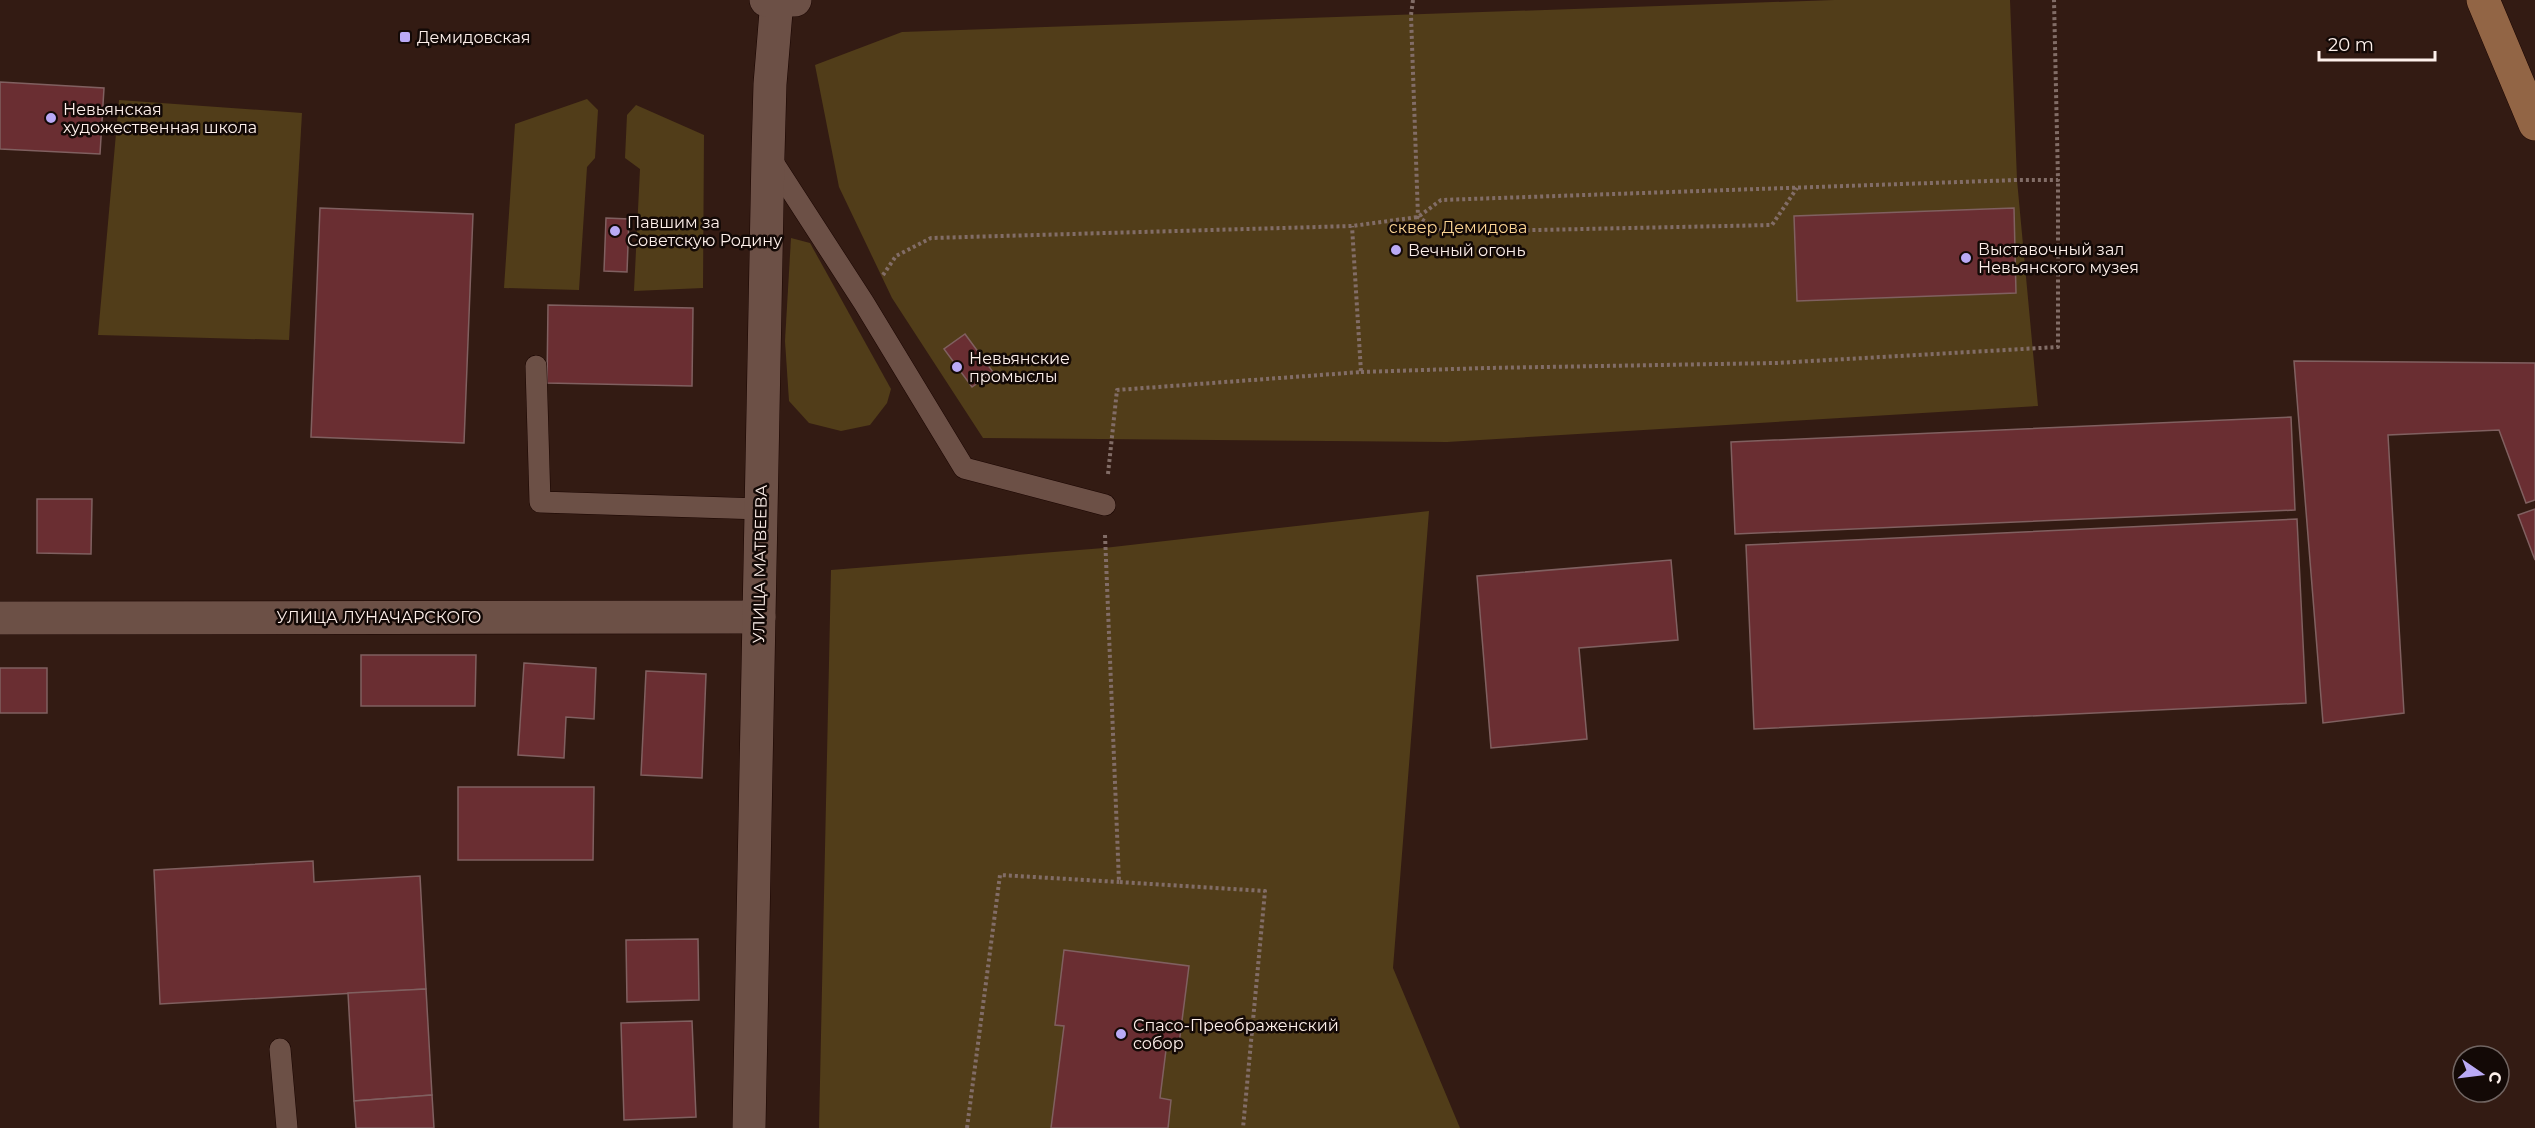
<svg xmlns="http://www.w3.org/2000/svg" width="2535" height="1128" font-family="Montserrat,sans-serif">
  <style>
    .green { fill: #513d19 }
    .building { fill: #6a2e32; stroke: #806060; stroke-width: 1.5 }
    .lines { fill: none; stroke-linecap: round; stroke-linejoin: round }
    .service-casing { stroke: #1a0501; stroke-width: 22 }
    .minor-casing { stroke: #1a0501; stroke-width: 34 }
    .tertiary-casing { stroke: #1a0501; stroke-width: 34 }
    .primary-casing { stroke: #1a0501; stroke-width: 34 }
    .path { stroke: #826d67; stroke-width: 4; stroke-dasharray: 3 3; stroke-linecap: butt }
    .service { stroke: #6c5046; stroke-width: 21 }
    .minor { stroke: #6c5046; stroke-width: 33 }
    .tertiary { stroke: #6c5046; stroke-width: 33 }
    .primary { stroke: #926545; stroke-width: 33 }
    .poi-dot { fill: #baaaf6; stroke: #130906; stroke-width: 2 }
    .labels { text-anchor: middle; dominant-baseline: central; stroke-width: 5; stroke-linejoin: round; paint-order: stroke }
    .poi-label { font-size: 16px; fill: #fef0eb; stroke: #130906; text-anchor: start }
    .park-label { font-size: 16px; fill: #fcd594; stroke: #130906 }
    .street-label { font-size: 16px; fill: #fef0eb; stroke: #130906 }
  </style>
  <rect width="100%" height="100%" fill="#331b13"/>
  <!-- green -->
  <g class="green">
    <path d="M1834,0H2010L2017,180L2038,406L1447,442L983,438L892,298L839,187L815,65L902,32Z"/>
    <path d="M587,99L598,110L595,158L587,167L579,290L504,288L515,124Z"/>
    <path d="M119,100L302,113L289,340L98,335Z"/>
    <path d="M636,105L704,135L703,288L634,291L640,169L625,158L627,115Z"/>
    <path d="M791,238L810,243L891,389L887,403L870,425L841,431L809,423L789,401L785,341Z"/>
    <path d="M1429,511L1393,968L1460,1128H819L831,570L1104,548Z"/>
  </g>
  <!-- building -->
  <g class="building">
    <path d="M0,82L104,88L100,154L0,149Z"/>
    <path d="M320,208L473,214L464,443L311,437Z"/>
    <path d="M2014,208L2016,293L1797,301L1794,216Z"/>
    <path d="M606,218L629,219L627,272L604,271Z"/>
    <path d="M548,305L693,308L692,386L547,383Z"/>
    <path d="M965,334L993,372L972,387L944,349Z"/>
    <path d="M2294,361L2535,363V500L2526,503L2499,430L2388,435L2404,713L2323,723Z"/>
    <path d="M2291,417L2295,510L1735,534L1731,442Z"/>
    <path d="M37,499H92L91,554L37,553Z"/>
    <path d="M2535,509V560L2518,515Z"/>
    <path d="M2297,519L2306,703L1754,729L1746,545Z"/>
    <path d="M1671,560L1678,640L1579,648L1587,739L1491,748L1477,576Z"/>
    <path d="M361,655H476L475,706H361Z"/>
    <path d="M524,663L596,668L594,719L566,717L564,758L518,755Z"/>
    <rect x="0" y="668" width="47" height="45"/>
    <path d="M646,671L706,674L702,778L641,775Z"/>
    <path d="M458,787H594L593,860H458Z"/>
    <path d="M313,861L314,882L420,876L426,989L160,1004L154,870Z"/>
    <path d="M698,939L699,1000L627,1002L626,940Z"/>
    <path d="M1064,950L1189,966L1179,1044L1167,1042L1160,1098L1171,1100L1168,1128H1051L1064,1026L1055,1025Z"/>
    <path d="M426,989L432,1095L354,1101L348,993Z"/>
    <path d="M692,1021L696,1117L624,1120L621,1023Z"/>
    <path d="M432,1095L434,1128H356L354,1101Z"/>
  </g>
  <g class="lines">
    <defs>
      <g id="service">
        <path d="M769,156L864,303L964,468L1105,505"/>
        <path d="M536,366L540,502L761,509"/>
        <path d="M280,1049L287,1128"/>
      </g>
      <g id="minor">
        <path d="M0,618L759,617"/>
        <path d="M749,1128L768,155L770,84L777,0"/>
      </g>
      <path id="tertiary" d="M766,0H795"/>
      <path id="primary" d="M2483,0L2535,124"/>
    </defs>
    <!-- service casing -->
    <use href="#service" class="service-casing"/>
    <!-- minor casing -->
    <use href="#minor" class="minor-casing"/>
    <!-- tertiary casing -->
    <use href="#tertiary" class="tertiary-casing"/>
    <!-- primary casing -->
    <use href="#primary" class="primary-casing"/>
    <!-- path -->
    <g class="path">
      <path d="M1413,0L1411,15L1418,217L1442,232L1772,225L1797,188"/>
      <path d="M883,275L896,256L931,238L1352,226L1418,217L1441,200L2017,180H2058L2054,0"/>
      <path d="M1361,372L1486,368L1776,363L2058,347V180"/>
      <path d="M1108,474L1117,390L1361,372L1352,226"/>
      <path d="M1105,535L1119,882L1265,891L1243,1128"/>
      <path d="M967,1128L1000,875L1119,882"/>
    </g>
    <!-- service -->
    <use href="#service" class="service"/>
    <!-- minor -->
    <use href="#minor" class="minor"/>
    <!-- tertiary -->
    <use href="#tertiary" class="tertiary"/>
    <!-- primary -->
    <use href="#primary" class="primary"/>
  </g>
  <!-- markers -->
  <g class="poi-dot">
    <rect x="399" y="31" width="12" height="12" rx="3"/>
    <circle cx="51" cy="118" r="6"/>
    <circle cx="615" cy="231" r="6"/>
    <circle cx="1396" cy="250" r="6"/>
    <circle cx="1966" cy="258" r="6"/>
    <circle cx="957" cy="367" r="6"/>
    <circle cx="1121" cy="1034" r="6"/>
  </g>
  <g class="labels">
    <!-- poi labels -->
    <g class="poi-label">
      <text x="417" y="37">Демидовская</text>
      <text x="63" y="109">Невьянская<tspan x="63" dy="18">художественная школа</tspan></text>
      <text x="627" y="222">Павшим за<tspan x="627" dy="18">Советскую Родину</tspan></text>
      <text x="1978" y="249">Выставочный зал<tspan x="1978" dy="18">Невьянского музея</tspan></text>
      <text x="1408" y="250">Вечный огонь</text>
      <text x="969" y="358">Невьянские<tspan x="969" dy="18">промыслы</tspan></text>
      <text x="1133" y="1025">Спасо-Преображенский<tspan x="1133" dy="18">собор</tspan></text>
    </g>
    <!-- park labels -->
    <g class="park-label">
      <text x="1458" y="227">сквер Демидова</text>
    </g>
    <!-- street labels -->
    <g class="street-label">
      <text transform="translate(760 564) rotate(-89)">УЛИЦА МАТВЕЕВА</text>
      <text x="379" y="617">УЛИЦА ЛУНАЧАРСКОГО</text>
    </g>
  </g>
  <!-- north arrow -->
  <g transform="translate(2481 1074) rotate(104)"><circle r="28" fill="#130906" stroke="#716562" stroke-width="1.5"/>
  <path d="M0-4.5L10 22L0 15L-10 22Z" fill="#baaaf6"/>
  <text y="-9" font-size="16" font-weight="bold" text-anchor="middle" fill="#fef0eb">С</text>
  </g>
  <!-- scale -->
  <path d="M2319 51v9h116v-9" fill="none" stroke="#fef0eb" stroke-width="3"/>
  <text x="2328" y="51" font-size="18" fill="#fef0eb" stroke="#130906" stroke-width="4.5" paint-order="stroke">20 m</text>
</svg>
